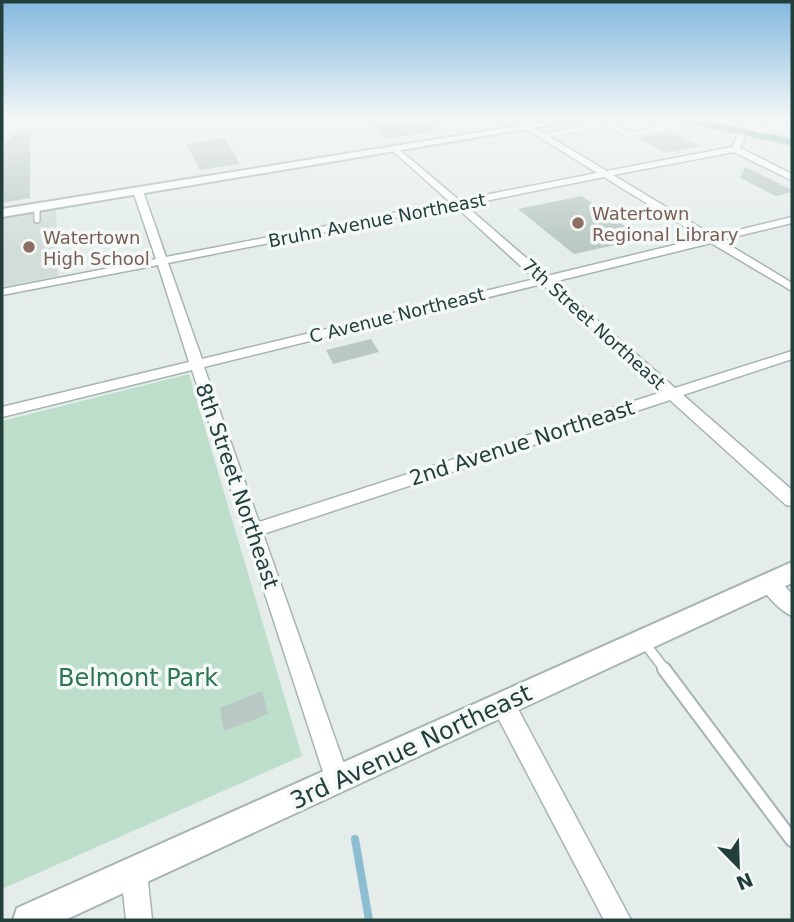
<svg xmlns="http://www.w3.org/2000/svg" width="794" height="922" font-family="'DejaVu Sans',sans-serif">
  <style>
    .built { fill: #d2ddd9 }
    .green { fill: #bddeca }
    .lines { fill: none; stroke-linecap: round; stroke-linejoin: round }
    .stream { stroke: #8dbdd1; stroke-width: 8 }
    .building { fill: #b9c8c4 }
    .service-far3-casing { stroke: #a6b5b2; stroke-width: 6 }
    .service-far2-casing { stroke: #a6b5b2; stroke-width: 8 }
    .service-far1-casing { stroke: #a6b5b2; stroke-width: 12 }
    .service-casing { stroke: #a6b5b2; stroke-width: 16 }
    .minor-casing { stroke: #a6b5b2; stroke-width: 3 }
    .tertiary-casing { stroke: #a6b5b2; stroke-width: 4 }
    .primary-casing { stroke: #c1c9c8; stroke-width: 3 }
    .service-far3 { stroke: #fff; stroke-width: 4.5 }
    .service-far2 { stroke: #fff; stroke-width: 5 }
    .service-far1 { stroke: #fff; stroke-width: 9 }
    .service { stroke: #fff; stroke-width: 12 }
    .minor { fill: #fff; fill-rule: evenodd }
    .tertiary { fill: #fff; fill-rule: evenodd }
    .primary { fill: #69a29b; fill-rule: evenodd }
    .education-dot { fill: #8d6e63; stroke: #f4f9f8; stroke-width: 2.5 }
    .labels { text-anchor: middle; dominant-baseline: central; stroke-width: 7; stroke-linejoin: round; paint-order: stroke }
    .far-education-label { font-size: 18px; fill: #785e54; stroke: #f4f9f8; text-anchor: start }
    .far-street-label { font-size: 18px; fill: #233f3b; stroke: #f4f9f8 }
    .street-label { font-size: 21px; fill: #233f3b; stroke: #f4f9f8 }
    .near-park-label { font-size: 24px; fill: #2e7553; stroke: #f4f9f8 }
    .near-street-label { font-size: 24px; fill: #233f3b; stroke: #f4f9f8 }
  </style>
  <rect width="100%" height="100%" fill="#e4edea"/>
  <!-- built -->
  <path class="built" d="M56,209L58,276L2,287V218Z"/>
  <!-- green -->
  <path class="green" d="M189,374L302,756L2,889V421Z"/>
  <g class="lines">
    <!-- stream -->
    <path class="stream" d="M355,839L369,920"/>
  </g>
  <!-- building -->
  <g class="building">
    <path d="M364,118H435L436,131L387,139Z"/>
    <path d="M670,131L700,146L666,153L638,138Z"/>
    <path d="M30,132V198L2,203V147L15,133Z"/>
    <path d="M224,138L240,164L200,170L186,144Z"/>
    <path d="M745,167L792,190V192L776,196L740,178Z"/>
    <path d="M582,196L616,220L643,239L574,254L518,209Z"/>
    <path d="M371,339L379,352L333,364L326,350Z"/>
    <path d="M262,691L268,714L224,731L220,708Z"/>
  </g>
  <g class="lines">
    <defs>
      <g id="service-far3">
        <path d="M649,118L663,125L680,120"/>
        <path d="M613,121L637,118"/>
        <path d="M615,121L606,123L628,135L668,127L663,125"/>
        <path d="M751,135L782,122"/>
        <path d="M542,136L595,127L581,119"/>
      </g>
      <path id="service-far2" d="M37,207V220"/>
      <path id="service-far1" d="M643,641L666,671"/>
      <path id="service" d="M664,669L792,840"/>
      <g id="minor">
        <path d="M509,118H518L607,171L732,147L738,134L742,132L746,134L740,148L792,174V180L789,179L734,152L613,175L714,236L792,217V223L721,240L792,283V291L711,243L553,282L675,388L792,351V359L683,395L792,490V506L786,505L670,400L263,534L350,781L346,789L338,793L330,789L326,781L192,370L2,417V407L189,362L158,265L2,295V289L156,259L133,191L138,188L143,191L166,257L450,202L393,151L392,149L396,147L459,200L597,173ZM604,177L703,238L547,276L465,205ZM455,206L535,279L202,359L168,263ZM542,284L662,392L259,522L204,367Z"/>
        <path d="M768,118H779L792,123V128Z"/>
        <path d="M769,575L776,577L792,594V616C780,611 765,595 760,583L762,577Z"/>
        <path d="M503,693L511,696L631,920H604L495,712L492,704L495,696Z"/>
        <path d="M134,860L143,864L147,873L152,920H126L121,873L125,864Z"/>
      </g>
      <g id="tertiary">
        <path d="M569,118H591L2,217V209Z"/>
        <path d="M792,562V583L65,920H13L17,908Z"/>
      </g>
      <path id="primary" d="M667,118H687L792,139V145Z"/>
    </defs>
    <!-- service-far3 casing -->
    <use href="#service-far3" class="service-far3-casing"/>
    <!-- service-far2 casing -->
    <use href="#service-far2" class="service-far2-casing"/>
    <!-- service-far1 casing -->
    <use href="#service-far1" class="service-far1-casing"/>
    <!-- service casing -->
    <use href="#service" class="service-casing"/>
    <!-- minor casing -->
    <use href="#minor" class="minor-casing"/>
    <!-- tertiary casing -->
    <use href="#tertiary" class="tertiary-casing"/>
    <!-- primary casing -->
    <use href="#primary" class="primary-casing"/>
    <!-- service-far3 -->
    <use href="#service-far3" class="service-far3"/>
    <!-- service-far2 -->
    <use href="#service-far2" class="service-far2"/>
    <!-- service-far1 -->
    <use href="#service-far1" class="service-far1"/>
    <!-- service -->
    <use href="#service" class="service"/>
    <!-- minor -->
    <use href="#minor" class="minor"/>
    <!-- tertiary -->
    <use href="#tertiary" class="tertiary"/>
    <!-- primary -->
    <use href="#primary" class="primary"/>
  </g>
  <!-- sky -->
  <linearGradient id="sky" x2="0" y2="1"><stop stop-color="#83b8df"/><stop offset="0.48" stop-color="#f3f7f6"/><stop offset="1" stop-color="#f3f7f6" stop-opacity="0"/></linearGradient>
  <rect width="794" height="247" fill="url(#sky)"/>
  <!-- markers -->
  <g class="education-dot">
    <circle cx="578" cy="223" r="7"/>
    <circle cx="29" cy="247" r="7"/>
  </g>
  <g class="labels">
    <!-- far-education labels -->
    <g class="far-education-label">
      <text x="592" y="213">Watertown<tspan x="592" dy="21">Regional Library</tspan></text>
      <text x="43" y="237">Watertown<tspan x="43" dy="21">High School</tspan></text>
    </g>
    <!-- far-street labels -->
    <g class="far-street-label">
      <text transform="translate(377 220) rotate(-11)">Bruhn Avenue Northeast</text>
      <text transform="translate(397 315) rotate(-14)">C Avenue Northeast</text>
      <text transform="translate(594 324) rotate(42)">7th Street Northeast</text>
    </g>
    <!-- street labels -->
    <g class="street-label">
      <text transform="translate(522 443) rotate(-18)">2nd Avenue Northeast</text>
      <text transform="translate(237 486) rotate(71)">8th Street Northeast</text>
    </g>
    <!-- near-park labels -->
    <g class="near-park-label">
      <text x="138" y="678">Belmont Park</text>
    </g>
    <!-- near-street labels -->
    <g class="near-street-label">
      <text transform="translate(411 747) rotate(-25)">3rd Avenue Northeast</text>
    </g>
  </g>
  <!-- border -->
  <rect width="794" height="922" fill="none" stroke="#233f3b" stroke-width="7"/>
  <!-- north arrow -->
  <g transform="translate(738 866) rotate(157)" stroke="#f4f9f8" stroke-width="5" paint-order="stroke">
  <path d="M0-5L12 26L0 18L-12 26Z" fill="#233f3b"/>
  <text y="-10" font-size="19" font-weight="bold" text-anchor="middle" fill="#233f3b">N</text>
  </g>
</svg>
